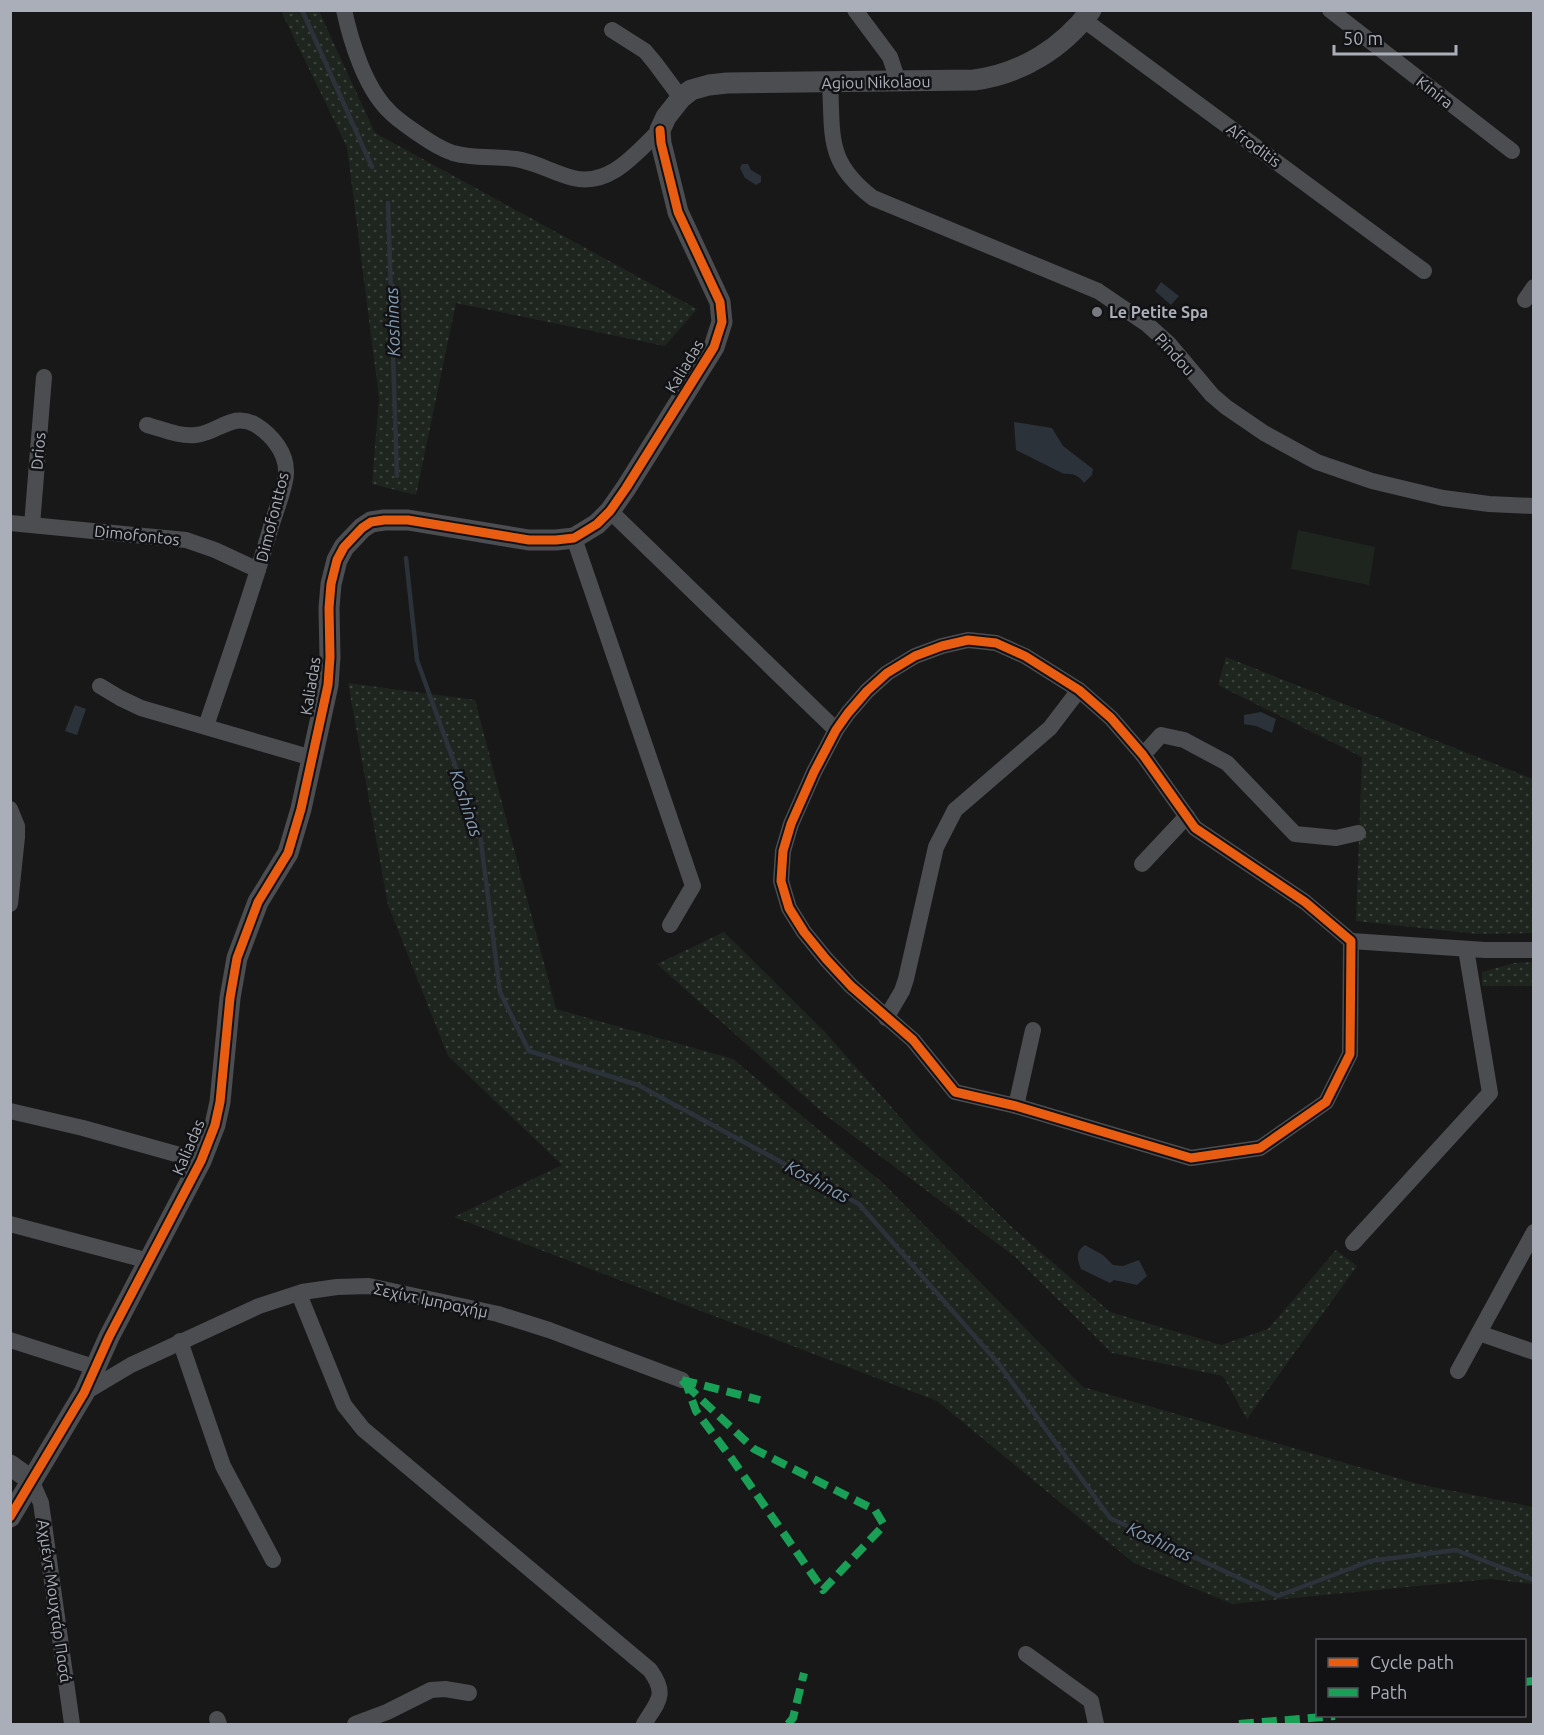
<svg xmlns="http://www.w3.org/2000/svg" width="1544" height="1735" font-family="Ubuntu,sans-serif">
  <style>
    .grass { fill: url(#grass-dots) }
    .pitch { fill: #1e251f }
    .water { fill: #2c3239 }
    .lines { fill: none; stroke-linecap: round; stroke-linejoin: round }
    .stream { stroke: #2c3239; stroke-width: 4.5 }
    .minor { stroke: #4c4d51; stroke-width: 16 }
    .tertiary { stroke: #4c4d51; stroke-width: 21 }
    .quiet { stroke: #1a9f57; stroke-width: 8; stroke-dasharray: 15 8; stroke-linecap: butt }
    .cycleway-casing { stroke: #121214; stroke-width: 13 }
    .cycleway { stroke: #e95d12; stroke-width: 9 }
    .poi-dot { fill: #777a80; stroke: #121214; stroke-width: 2 }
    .labels { text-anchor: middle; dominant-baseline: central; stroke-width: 5; stroke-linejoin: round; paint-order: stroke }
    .street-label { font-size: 16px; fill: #aaaeb8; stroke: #121214 }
    .poi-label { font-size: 16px; font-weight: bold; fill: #aaaeb8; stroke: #121214; text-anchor: start }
    .water-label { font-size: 18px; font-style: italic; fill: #839ab1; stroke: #121214 }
  </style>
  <defs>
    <pattern id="grass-dots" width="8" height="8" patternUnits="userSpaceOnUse" patternTransform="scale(1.5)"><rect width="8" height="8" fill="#1e251f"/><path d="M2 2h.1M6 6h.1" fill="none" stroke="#3c423d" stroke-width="1.8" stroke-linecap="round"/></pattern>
  </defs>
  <rect width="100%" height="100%" fill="#181818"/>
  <!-- grass -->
  <g class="grass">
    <path d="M281,11H319L375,133L697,309L665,346L456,303L416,495L372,484L379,398L347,147Z"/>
    <path d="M1226,657L1533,779V933L1478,934L1356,921L1362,757L1218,685Z"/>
    <path d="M348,683L475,700L556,1009L733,1059L883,1183L1083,1387L1418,1484L1533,1507V1584L1490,1579L1232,1604L1134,1563L937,1401L454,1217L562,1165L448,1056L388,905Z"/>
    <path d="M724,932L824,1031L915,1134L1014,1229L1110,1312L1221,1345L1268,1329L1336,1250L1357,1266L1247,1419L1223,1376L1112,1353L1014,1256L824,1114L657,964Z"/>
    <path d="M1533,962V986H1482V972L1514,963Z"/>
  </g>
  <!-- pitch -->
  <path class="pitch" d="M1298,530L1375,547L1369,585L1291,569Z"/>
  <!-- water -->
  <g class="water">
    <path d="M742,164H748L751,170L761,176V182L756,185L745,178L740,168Z"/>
    <path d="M1161,282L1179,296L1171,305L1155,291Z"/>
    <path d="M1014,422L1052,428L1063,446L1093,469L1092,475L1084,483C1079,476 1073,473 1064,474L1016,450Z"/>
    <path d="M75,705L86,709L77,735L65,731Z"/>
    <path d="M1261,712L1276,719L1272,733L1256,726L1244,724V715Z"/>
    <path d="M1085,1245L1103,1255L1113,1265L1123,1266L1139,1260L1147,1276L1137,1285L1114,1280L1110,1283L1081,1269C1077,1259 1075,1252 1085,1245Z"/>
  </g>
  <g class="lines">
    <!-- stream -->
    <g class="stream">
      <path d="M302,10L372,167"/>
      <path d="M388,203L397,476"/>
      <path d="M406,558L417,660L480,834L500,992L529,1051L638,1085L859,1204L998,1363L1110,1518L1278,1596L1370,1561L1456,1550L1534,1580"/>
    </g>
    <!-- minor -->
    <g class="minor">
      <path d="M344,10C351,42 365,87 388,110C397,120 410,128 420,135C430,142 441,149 453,153C473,159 495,156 516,159C536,162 553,173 573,178C610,187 636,153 660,130"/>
      <path d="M855,10L890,57L898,81"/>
      <path d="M1330,10L1512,151"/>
      <path d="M1084,20L1424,271"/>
      <path d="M612,30L645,51L655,63L681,98"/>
      <path d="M830,83C833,137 826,162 873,198L1098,291L1148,325L1169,344L1212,395L1226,407L1264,433L1317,462L1372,481L1443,498L1489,504L1534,506"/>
      <path d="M1525,300L1534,287"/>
      <path d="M147,425C162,429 180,437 196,435C218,433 233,411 256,425C272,435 287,453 286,473C286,487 274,515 270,530C251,596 228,661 206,726"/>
      <path d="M610,511L836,730"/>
      <path d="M10,523L186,540L215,550L258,570"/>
      <path d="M32,525L44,377"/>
      <path d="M574,538L693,886L670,925"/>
      <path d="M968,640L996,643L1025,656L1079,690L1111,718L1143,755L1195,828L1305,902L1351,941L1350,1054L1326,1102L1260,1148L1191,1158L1016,1106L955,1092L913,1040L851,986L826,959L804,932L789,908L781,881L783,851L791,824L814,772L836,730L848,713L867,691L887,673L915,656L942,646Z"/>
      <path d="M100,686L120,698L141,708L312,758"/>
      <path d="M1143,755L1161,735L1184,740L1227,763L1295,834L1336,838L1358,833"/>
      <path d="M10,809L17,826V837L10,904"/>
      <path d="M1142,864L1187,816"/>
      <path d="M1351,941L1485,950H1534"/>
      <path d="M886,1018L902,991L906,979L936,847L955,810L1050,728L1079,690"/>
      <path d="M1016,1106L1033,1030"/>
      <path d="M10,1111L83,1128L201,1161"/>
      <path d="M10,1224L149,1261"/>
      <path d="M1353,1243L1490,1093L1466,949"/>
      <path d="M299,1294L344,1405L363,1429L650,1670C668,1695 658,1701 644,1724"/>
      <path d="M1479,1333L1534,1352"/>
      <path d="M10,1340L94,1367"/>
      <path d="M180,1341L223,1466L273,1560"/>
      <path d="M1458,1371L1534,1232"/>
      <path d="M84,1393L131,1365L259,1306L302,1292L337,1287L369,1286L498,1314L549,1330L682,1380"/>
      <path d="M31,1480L41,1503L72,1724"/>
      <path d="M1026,1654L1091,1701L1096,1724"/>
      <path d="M217,1719L219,1724"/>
      <path d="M355,1724L387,1712L431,1690L445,1689L469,1693"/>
    </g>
    <!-- tertiary -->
    <g class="tertiary">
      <path d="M10,1465L31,1480"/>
      <path d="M10,1517L84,1393L109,1337L201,1161L215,1125L220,1102L230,998L237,958L258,902L288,853L301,809L328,685L330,657L329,608L331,584L337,560L344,547L362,528L371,522L384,520H408L529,540H556L574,538L584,532L597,524L610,511L626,488L714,347L722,322L720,302L678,212L661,143L660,130L666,117L681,98L691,90L709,85L727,83L974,80C1021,74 1063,48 1091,10"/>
    </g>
    <!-- quiet -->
    <g class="quiet">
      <path d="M682,1380L687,1386L696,1411L732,1459L823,1590L884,1525L875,1510L754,1449L687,1386"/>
      <path d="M682,1380L760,1400"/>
      <path d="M1524,1682L1534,1681"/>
      <path d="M788,1724L793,1718L804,1673"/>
      <path d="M1239,1724L1335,1716"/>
    </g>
    <defs>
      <g id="cycleway">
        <path d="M968,640L996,643L1025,656L1079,690L1111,718L1143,755L1195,828L1305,902L1351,941L1350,1054L1326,1102L1260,1148L1191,1158L1016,1106L955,1092L913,1040L851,986L826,959L804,932L789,908L781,881L783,851L791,824L814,772L836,730L848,713L867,691L887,673L915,656L942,646Z"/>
        <path d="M10,1517L84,1393L109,1337L201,1161L215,1125L220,1102L230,998L237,958L258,902L288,853L301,809L328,685L330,657L329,608L331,584L337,560L344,547L362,528L371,522L384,520H408L529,540H556L574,538L584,532L597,524L610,511L626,488L714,347L722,322L720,302L678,212L661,143L660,130"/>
      </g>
    </defs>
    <!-- cycleway casing -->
    <use href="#cycleway" class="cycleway-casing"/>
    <!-- cycleway -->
    <use href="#cycleway" class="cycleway"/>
  </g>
  <!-- markers -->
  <circle class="poi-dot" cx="1097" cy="312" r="6"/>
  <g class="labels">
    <!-- street labels -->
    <g class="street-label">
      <text transform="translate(876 82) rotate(-1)">Agiou Nikolaou</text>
      <text transform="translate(1435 92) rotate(38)">Kinira</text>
      <text transform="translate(1254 145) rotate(36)">Afroditis</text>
      <text transform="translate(1175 354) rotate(48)">Pindou</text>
      <text transform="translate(684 366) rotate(-59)">Kaliadas</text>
      <text transform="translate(38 451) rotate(-85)">Drios</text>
      <text transform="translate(272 517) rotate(-76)">Dimofonttos</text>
      <text transform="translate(137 535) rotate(6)">Dimofontos</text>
      <text transform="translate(310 686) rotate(-81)">Kaliadas</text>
      <text transform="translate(188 1147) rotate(-67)">Kaliadas</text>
      <text transform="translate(431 1300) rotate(12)">Σεχίντ Ιμπραχήμ</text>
      <text transform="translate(55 1601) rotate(82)">Αχμέντ Μουχτάρ Πασά</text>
    </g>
    <!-- poi labels -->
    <g class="poi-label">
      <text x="1109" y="312">Le Petite Spa</text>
    </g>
    <!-- water labels -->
    <g class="water-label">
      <text transform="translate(392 322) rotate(-92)">Koshinas</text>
      <text transform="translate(467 803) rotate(72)">Koshinas</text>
      <text transform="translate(818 1181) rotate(28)">Koshinas</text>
      <text transform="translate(1160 1541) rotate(25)">Koshinas</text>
    </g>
  </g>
  <!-- border -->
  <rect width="1544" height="1735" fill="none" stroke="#aaaeb8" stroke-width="24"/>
  <!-- legend -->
  <rect x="1316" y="1639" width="210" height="78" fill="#121214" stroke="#4f5056" stroke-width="1.5"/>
  <rect x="1328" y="1658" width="30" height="9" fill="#e95d12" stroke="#4f5056" stroke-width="1.5"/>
  <text x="1370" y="1669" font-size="18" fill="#aaaeb8">Cycle path</text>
  <rect x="1328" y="1688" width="30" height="9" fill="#1a9f57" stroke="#4f5056" stroke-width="1.5"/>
  <text x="1370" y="1699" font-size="18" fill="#aaaeb8">Path</text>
  <!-- scale -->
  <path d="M1334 45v9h122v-9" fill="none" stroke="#aaaeb8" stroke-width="3"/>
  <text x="1343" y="45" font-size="18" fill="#aaaeb8" stroke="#121214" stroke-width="4.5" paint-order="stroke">50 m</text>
</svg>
